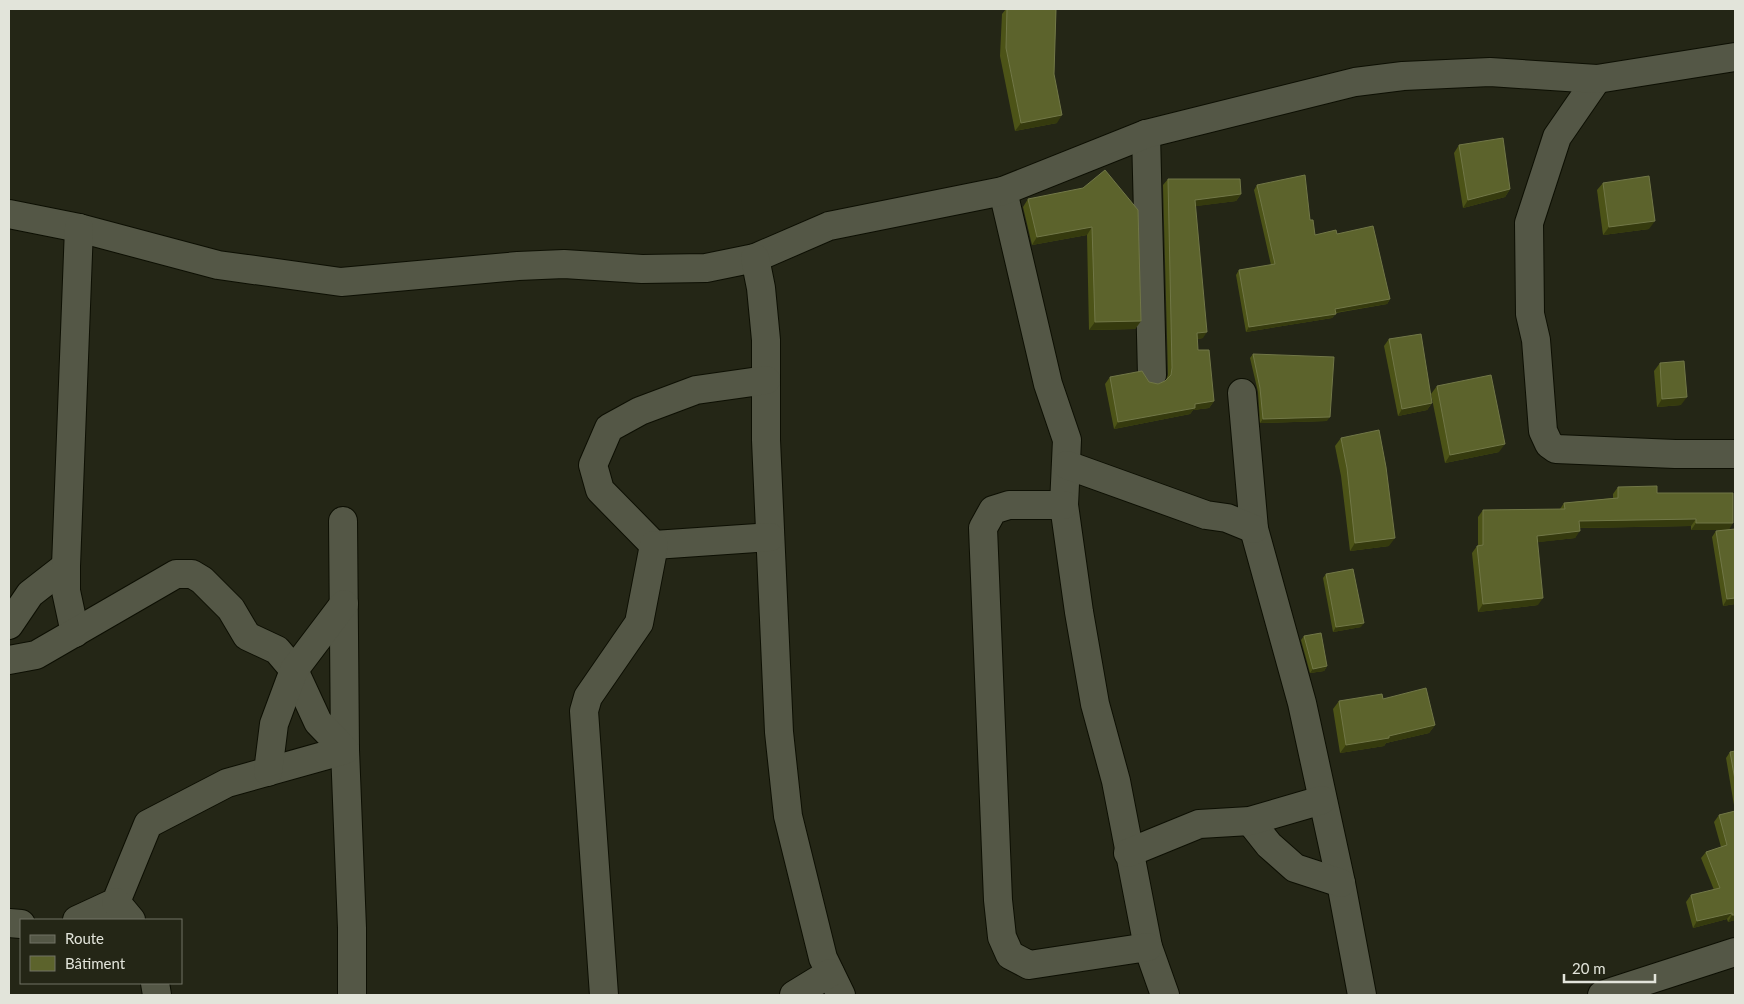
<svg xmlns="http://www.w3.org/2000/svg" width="1744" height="1004" font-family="Lato,sans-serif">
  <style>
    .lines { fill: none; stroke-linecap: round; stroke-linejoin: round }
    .street-casing { stroke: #0d0f03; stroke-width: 30 }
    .street { stroke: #545746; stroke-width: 28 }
    .wall { fill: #4c5317 }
    .shaded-wall { fill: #353a0e }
    .building { fill: #5c632c; stroke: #717747 }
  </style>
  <rect width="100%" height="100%" fill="#242616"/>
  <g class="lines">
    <defs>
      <g id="street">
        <path d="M1597,79L1557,137L1529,223L1530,314L1536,340L1543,431L1549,444L1556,449L1675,454H1735"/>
        <path d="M1146,134L1152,375"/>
        <path d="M1003,191L1048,384L1067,440L1064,505L1079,612L1095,704L1116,781L1148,947L1165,995"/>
        <path d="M9,214L79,228L218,265L341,282L518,266L564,264L642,269L706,268L755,258L829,226L1003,191L1146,134L1355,82L1403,76L1490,72L1597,79L1735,57"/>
        <path d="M755,258L761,288L766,340V440L779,732L788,816L823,958L841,995"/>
        <path d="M766,380L696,390L640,411L609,428L593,465L600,490L654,545L770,537"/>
        <path d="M1242,393L1254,529L1302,703L1341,883L1362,995"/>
        <path d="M1067,465L1206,515L1227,518L1254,529"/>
        <path d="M1064,505H1009L993,510L983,528L998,900L1002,937L1010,955L1029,965L1148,947"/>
        <path d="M343,521L345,750L352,928V995"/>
        <path d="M9,625L30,594L66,566"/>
        <path d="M75,633L66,591V566L79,228"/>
        <path d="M9,660L36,655L176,574H192L202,580L231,609L247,636L277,650L294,670L318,722L345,750L227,783L148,824L116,902L77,920"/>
        <path d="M268,772L274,724L294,670L344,604"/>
        <path d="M1250,821L1269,845L1295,868L1341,883"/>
        <path d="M1128,853L1199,824L1250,821L1322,800"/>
        <path d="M116,902L131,920"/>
        <path d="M9,923L21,924"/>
        <path d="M155,983L157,995"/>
        <path d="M604,995L584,711L588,697L639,623L654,545"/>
        <path d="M794,995L830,973"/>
        <path d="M1602,995L1735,952"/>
      </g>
    </defs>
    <!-- street casing -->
    <use href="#street" class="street-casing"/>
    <!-- street -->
    <use href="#street" class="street"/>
  </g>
  <!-- wall -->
  <g class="wall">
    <path d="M1006,9H1056L1054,74L1057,123L1015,131L1000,56L1002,14Z"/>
    <path d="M1459,145L1510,189L1505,197L1463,208L1454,153Z"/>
    <path d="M1168,179L1241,194L1236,201L1195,206L1203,338L1197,339L1198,350L1214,401L1209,408L1193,410L1190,414L1114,429L1105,384L1110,377L1149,382L1158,384L1165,381L1166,380L1168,375L1163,185Z"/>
    <path d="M1603,183L1649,229L1603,235L1597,190Z"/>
    <path d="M1257,185L1310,220L1315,235L1337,234L1390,299L1387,304L1336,313L1332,318L1246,332L1236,275L1239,270L1271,265L1254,190Z"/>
    <path d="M1083,188L1141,321L1135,329L1089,330L1087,235L1032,245L1023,207L1028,199Z"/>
    <path d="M1389,339L1432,403L1427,410L1398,416L1384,346Z"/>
    <path d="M1253,354L1327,421L1260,423L1258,392L1250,358Z"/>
    <path d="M1660,363L1681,405L1657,407L1654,371Z"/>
    <path d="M1437,386L1499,452L1445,463L1431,394Z"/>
    <path d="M1341,438L1389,546L1350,551L1341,476L1335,446Z"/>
    <path d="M1618,487L1657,493L1729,530L1735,529V604L1723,606L1712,537L1716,531L1725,530H1691V526L1580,528L1575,538L1537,542L1538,605L1478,612L1472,553L1477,546H1478V517L1483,510L1560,509L1564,503L1613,498V494Z"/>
    <path d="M1326,574L1361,627L1333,632L1323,578Z"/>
    <path d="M1304,636L1327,666L1324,671L1310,673L1301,640Z"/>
    <path d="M1383,699L1435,725L1429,733L1386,743L1384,746L1340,753L1333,709L1339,701Z"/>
    <path d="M1735,751V920L1728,922L1727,919L1693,928L1686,902L1691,895L1714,890L1701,858L1706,852L1721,847L1714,822L1719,815L1735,811L1726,758L1730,752Z"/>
  </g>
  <!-- shaded-wall -->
  <g class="shaded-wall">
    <path d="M1062,115L1057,123L1015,131L1021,123Z"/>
    <path d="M1510,189L1505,197L1463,208L1468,200Z"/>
    <path d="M1241,194L1236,201L1190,207L1195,200Z"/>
    <path d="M1655,221L1649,229L1603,235L1609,227Z"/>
    <path d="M1092,227L1087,235L1032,245L1037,237Z"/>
    <path d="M1390,299L1387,304L1332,313L1335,309Z"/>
    <path d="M1336,314L1332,318L1246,332L1249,327Z"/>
    <path d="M1141,321L1135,329L1089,330L1095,322Z"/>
    <path d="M1207,332L1203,338L1192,340L1197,333Z"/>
    <path d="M1687,397L1681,405L1657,407L1662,399Z"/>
    <path d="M1214,401L1209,408L1193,410L1190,414L1114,429L1118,422L1195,404Z"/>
    <path d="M1432,403L1427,410L1398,416L1402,409Z"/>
    <path d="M1330,417L1327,421L1260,423L1263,419Z"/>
    <path d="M1505,444L1499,452L1445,463L1450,455Z"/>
    <path d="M1696,519L1691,526L1574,528L1579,521Z"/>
    <path d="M1696,523H1733L1729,530H1691Z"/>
    <path d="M1580,531L1575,538L1532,543L1537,536Z"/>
    <path d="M1395,538L1389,546L1350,551L1355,543Z"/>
    <path d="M1543,598L1538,605L1478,612L1483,604Z"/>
    <path d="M1735,598V604L1723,606L1727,599Z"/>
    <path d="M1364,623L1361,627L1333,632L1336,627Z"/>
    <path d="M1327,666L1324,671L1310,673L1313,669Z"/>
    <path d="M1435,725L1429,733L1386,743L1384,746L1340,753L1346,745Z"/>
    <path d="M1732,913L1727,919L1693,928L1697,921Z"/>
    <path d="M1732,915H1735V920L1728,922Z"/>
  </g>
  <!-- building -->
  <g class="building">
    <path d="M1007,9H1056L1054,74L1062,115L1021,123L1006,48Z"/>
    <path d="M1503,138L1510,189L1468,200L1459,145Z"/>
    <path d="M1105,170L1138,210L1141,321L1095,322L1092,227L1037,237L1028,199L1083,188Z"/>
    <path d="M1305,175L1310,220H1313L1315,235L1336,230L1337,234L1373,226L1390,299L1335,309L1336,314L1249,327L1239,270L1275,264L1257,185Z"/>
    <path d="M1649,176L1655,221L1609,227L1603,183Z"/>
    <path d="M1168,179H1240L1241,194L1195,200L1207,332L1197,333L1198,350H1209L1214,401L1195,404V408L1118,422L1110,377L1142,371L1149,382L1158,384L1165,381L1171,375L1172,368Z"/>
    <path d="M1421,334L1432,403L1402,409L1389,339Z"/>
    <path d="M1253,354L1334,357L1330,417L1263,419L1260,388Z"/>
    <path d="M1684,361L1687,397L1662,399L1660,363Z"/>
    <path d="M1491,375L1505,444L1450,455L1437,386Z"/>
    <path d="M1379,430L1386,467L1395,538L1355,543L1347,468L1341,438Z"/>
    <path d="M1657,486V493H1733V523H1696V519L1579,521L1580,531L1537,536L1543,598L1483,604L1477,546L1483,545V510L1565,509L1564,503L1618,498V487Z"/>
    <path d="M1735,529V598L1727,599L1716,531Z"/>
    <path d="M1353,569L1364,623L1336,627L1326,574Z"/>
    <path d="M1321,633L1327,666L1313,669L1304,636Z"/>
    <path d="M1426,688L1435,725L1389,736V738L1346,745L1339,701L1382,694L1383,699Z"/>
    <path d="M1735,751V780L1730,752Z"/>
    <path d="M1735,811V915H1732V913L1697,921L1691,895L1720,888L1706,852L1727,845L1719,815Z"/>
  </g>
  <!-- border -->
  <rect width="1744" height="1004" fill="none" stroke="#e2e4da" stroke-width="20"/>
  <!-- legend -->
  <rect x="20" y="919" width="162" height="65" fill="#242616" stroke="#707264"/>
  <rect x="30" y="935" width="25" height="8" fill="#545746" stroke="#707264"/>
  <text x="65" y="944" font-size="15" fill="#e2e4da">Route</text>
  <rect x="30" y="956" width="25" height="15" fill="#5c632c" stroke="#707264"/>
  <text x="65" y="969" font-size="15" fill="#e2e4da">Bâtiment</text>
  <!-- scale -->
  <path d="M1564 974v8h91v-8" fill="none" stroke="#e2e4da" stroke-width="2.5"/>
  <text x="1572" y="974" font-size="15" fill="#e2e4da" stroke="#242616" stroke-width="4" paint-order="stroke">20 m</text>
</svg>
